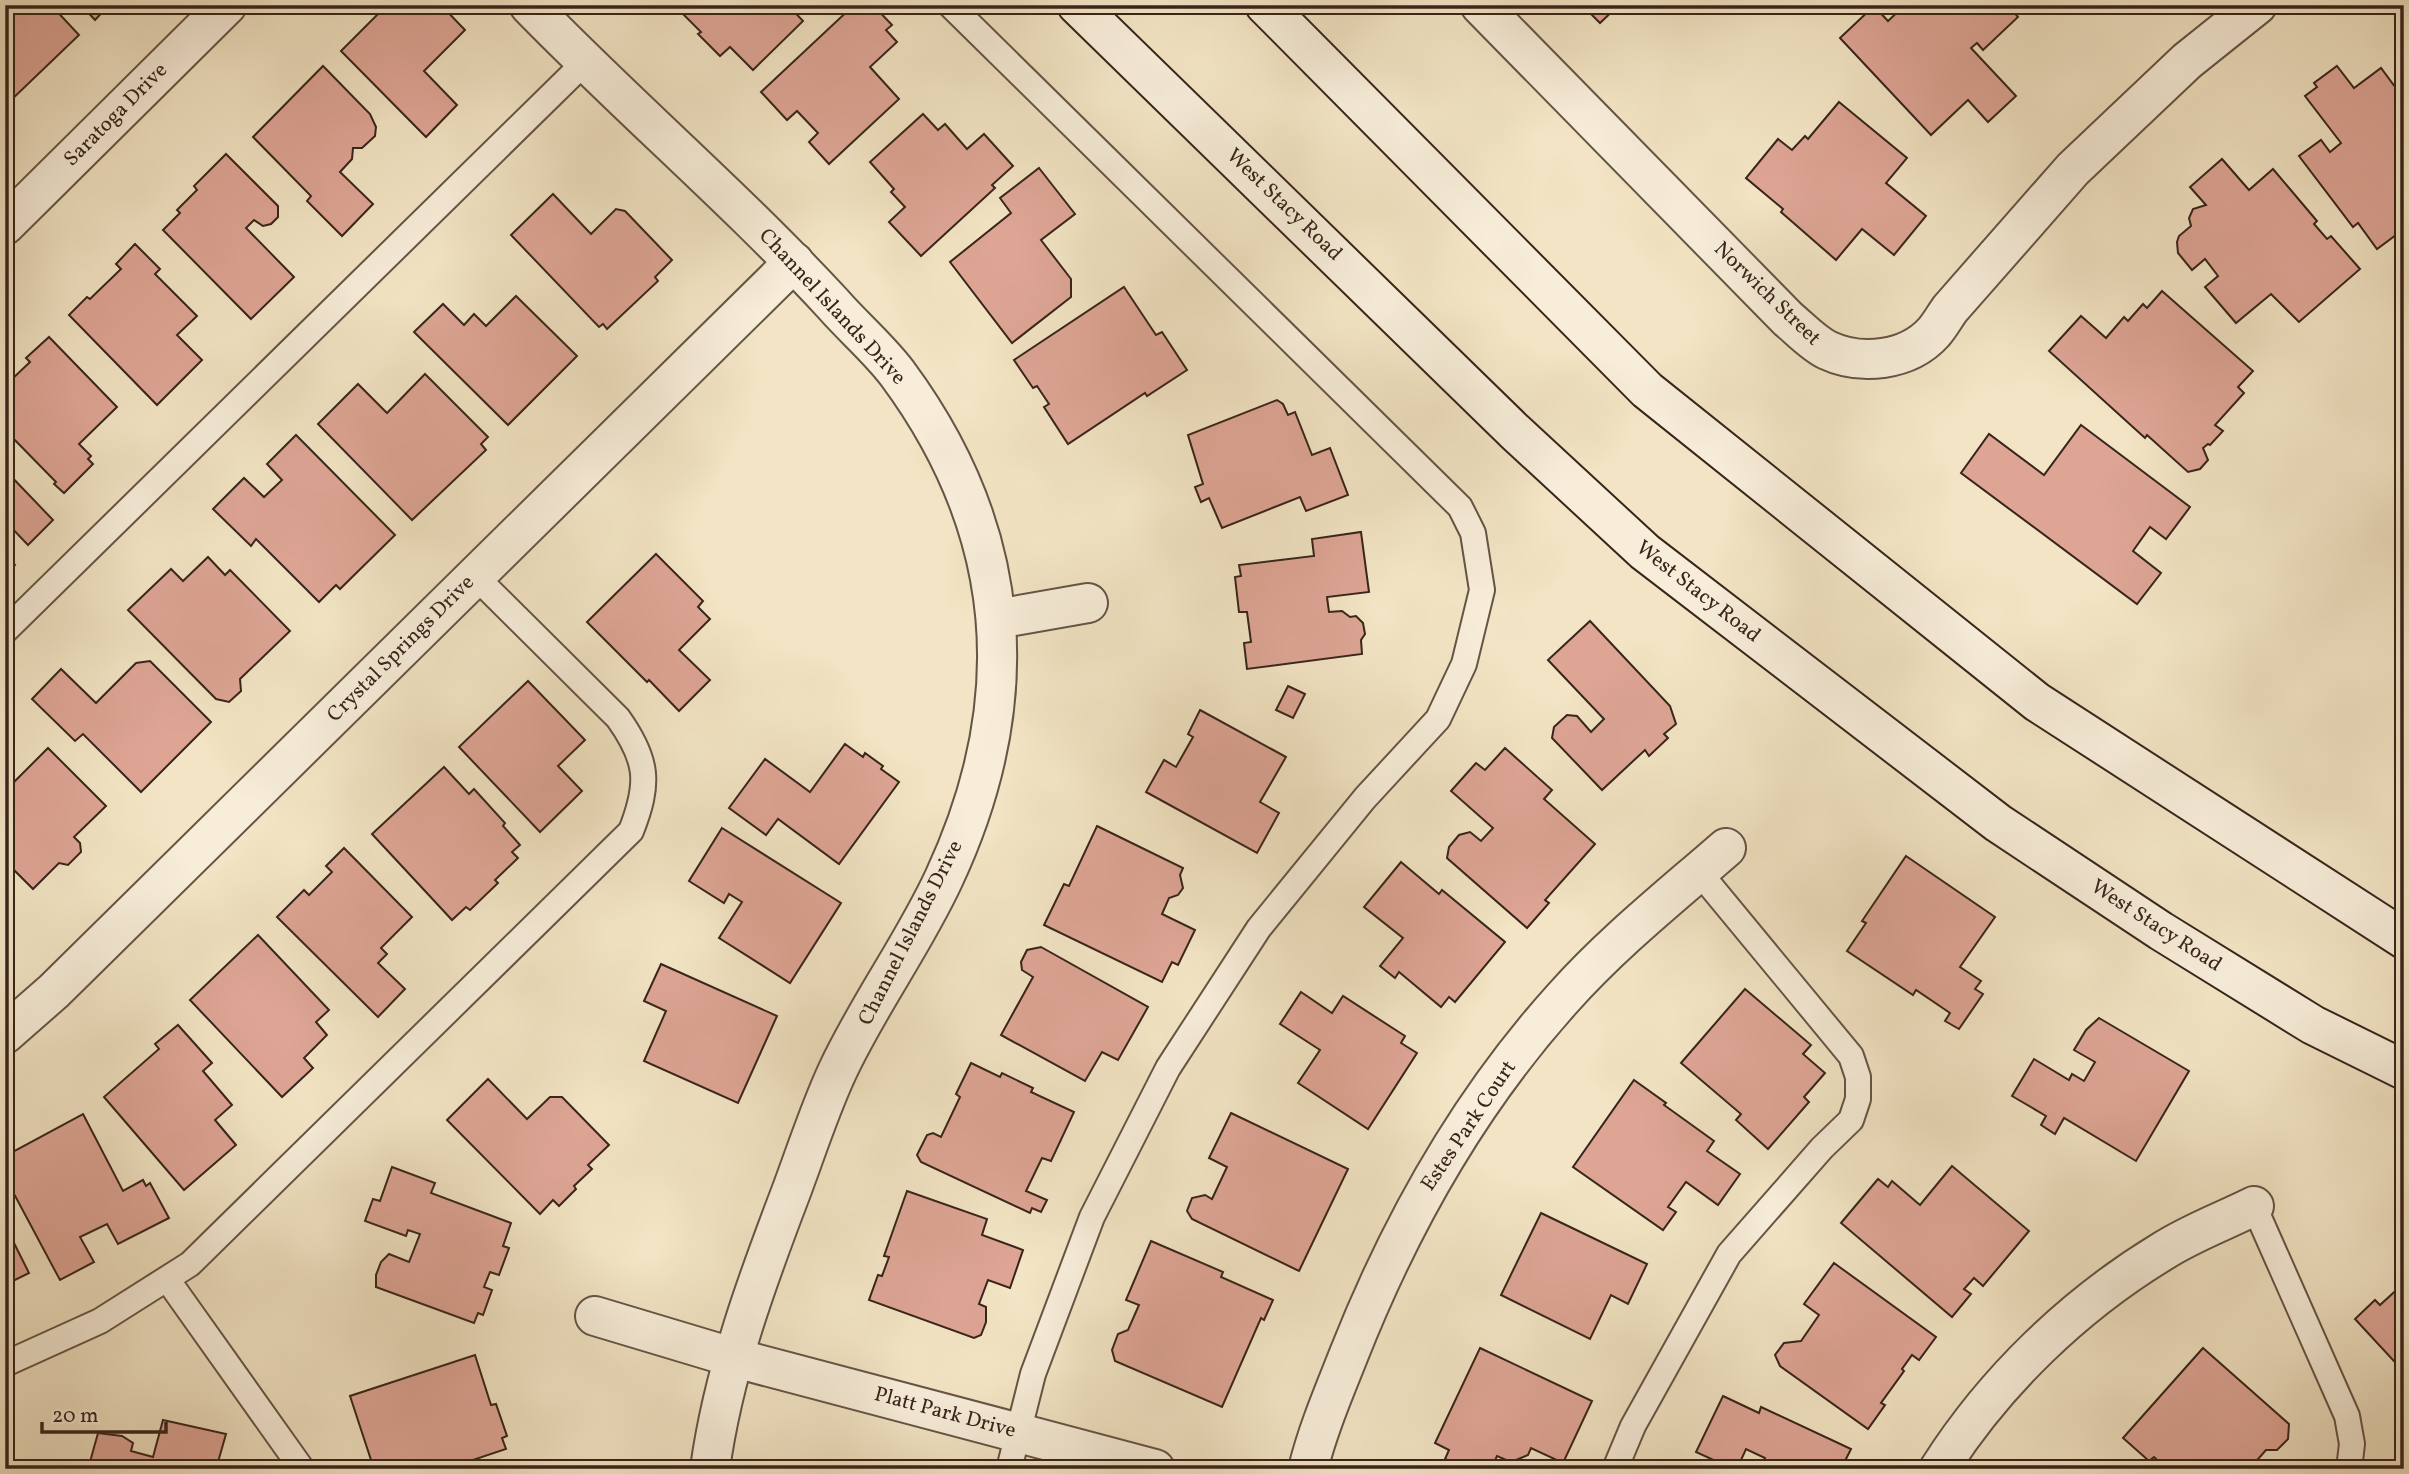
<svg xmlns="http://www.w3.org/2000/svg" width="2409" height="1474" font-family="Vollkorn,serif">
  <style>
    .building { fill: #dea595; stroke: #38241b; stroke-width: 2 }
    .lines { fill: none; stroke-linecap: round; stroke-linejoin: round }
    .service-casing { stroke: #665445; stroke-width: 28 }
    .minor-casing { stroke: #665445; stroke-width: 42 }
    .secondary-casing { stroke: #38241b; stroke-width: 42 }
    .service { stroke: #f7edd9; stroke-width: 24 }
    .minor { stroke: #f7edd9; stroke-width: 38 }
    .secondary { stroke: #f7edd9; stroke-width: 38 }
    .labels { text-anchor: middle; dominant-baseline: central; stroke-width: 5; stroke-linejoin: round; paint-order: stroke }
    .street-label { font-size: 21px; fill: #38241b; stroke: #f7edd9 }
  </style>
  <rect width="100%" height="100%" fill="#f2e4c4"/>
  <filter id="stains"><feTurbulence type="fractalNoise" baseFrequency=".00286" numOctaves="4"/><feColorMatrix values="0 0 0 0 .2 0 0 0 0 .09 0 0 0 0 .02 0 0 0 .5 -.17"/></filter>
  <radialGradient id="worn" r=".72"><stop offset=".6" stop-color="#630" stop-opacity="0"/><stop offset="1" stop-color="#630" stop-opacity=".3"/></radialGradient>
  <!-- building -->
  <g class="building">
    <path d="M5,5H51L79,35L6,105Z"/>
    <path d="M81,5H109L95,20Z"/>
    <path d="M387,5H441L465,30L424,71L457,105L426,137L341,51Z"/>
    <path d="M674,5H788L803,21L753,70L730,47L720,56L698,34L701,32Z"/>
    <path d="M854,5H873L892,25L886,30L897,42L870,67L899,99L829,164L809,142L818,133L797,111L787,120L761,92Z"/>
    <path d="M1582,5H1619L1600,23Z"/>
    <path d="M1905,5H2008L2018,17L1983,50L1977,43L1971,48L2016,96L1988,122L1968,100L1931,135L1840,38L1874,6L1888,21Z"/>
    <path d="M323,66L370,114L376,127L375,136L362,148H353L352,159L340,172L373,204L342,236L307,201L311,196L253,137Z"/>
    <path d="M2337,66L2354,88L2381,68L2404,99V229L2377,249L2358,223L2353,227L2299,156L2321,140L2330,152L2341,143L2305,96L2317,87L2314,83Z"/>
    <path d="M1839,102L1907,158L1886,183L1926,216L1894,255L1862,229L1836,260L1781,212L1783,209L1746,178L1778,139L1792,150L1805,136L1808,139Z"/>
    <path d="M923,114L938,130L945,124L967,149L984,134L1013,166L992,185L995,188L921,256L889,222L905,207L891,192L894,189L870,162Z"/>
    <path d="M226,154L278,206V217L271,224L263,226L254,220L246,228L294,277L251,319L163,230L180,213L177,210L197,190L194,186Z"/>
    <path d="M2222,159L2249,190L2273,169L2317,221L2314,224L2327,239L2331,236L2360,269L2299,322L2271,294L2236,323L2205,287L2218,276L2205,259L2192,270L2178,253L2177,242L2179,236L2191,226L2189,218L2193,209L2206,205L2190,187Z"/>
    <path d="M1039,168L1075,214L1041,240L1071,279V297L1012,343L950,262L1011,213L1000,198Z"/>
    <path d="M553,194L591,234L616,209L625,211L672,260L655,277L658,281L607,329L603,324L599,327L511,235Z"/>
    <path d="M135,244L160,269L155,274L197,316L177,335L202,360L157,405L69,315L87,297L90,299L121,269L116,264Z"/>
    <path d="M1124,287L1156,335L1162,332L1187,370L1147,396L1145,393L1068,444L1044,407L1049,404L1037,386L1033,388L1014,360Z"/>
    <path d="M2162,291L2253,371L2238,387L2244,393L2215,425L2223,431L2210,445L2208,444L2203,448L2208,460L2200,469L2188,472L2147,435L2145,438L2049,351L2081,316L2106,338L2124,317L2128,321L2143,304L2147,308Z"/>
    <path d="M516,296L577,356L508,425L414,332L443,304L464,325L474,314L486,326Z"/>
    <path d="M49,337L117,407L79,444L91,456L88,459L93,464L64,493L54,484L56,482L5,430V379L9,382L30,362L26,358Z"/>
    <path d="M425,374L488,437L481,444L486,450L412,520L318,424L358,384L387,413Z"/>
    <path d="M1277,400L1283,404L1288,415L1295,412L1312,455L1330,448L1348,495L1306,511L1300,497L1222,528L1209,498L1201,502L1195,487L1203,484L1188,435Z"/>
    <path d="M2081,425L2190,507L2166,539L2150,527L2133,551L2161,573L2137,604L1961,473L1989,434L2044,475Z"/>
    <path d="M296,435L395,535L340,589L336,585L319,602L256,539L251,546L213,509L244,478L264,497L282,480L267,464Z"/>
    <path d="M5,470L53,520L28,545L8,524L5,526Z"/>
    <path d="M1361,532L1369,592L1327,597L1329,612L1342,611L1350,617L1356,616L1363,623L1365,634L1361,640L1362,654L1247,669L1244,643L1251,642L1247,612H1239L1235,577L1241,576L1239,565L1314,556L1312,539Z"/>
    <path d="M656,554L703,601L698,607L710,619L679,650L710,680L679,711L649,680L647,682L587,622Z"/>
    <path d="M5,555L15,565L5,575Z"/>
    <path d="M208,557L225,575L230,570L290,631L240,679L241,691L229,702L216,699L128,610L171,569L183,581Z"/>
    <path d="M1590,621L1670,706L1676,724L1664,734L1668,738L1649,756L1645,750L1602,790L1552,738L1554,727L1567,715L1577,716L1591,732L1604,719L1548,660Z"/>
    <path d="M150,661L211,722L141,792L83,734L75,741L32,699L61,669L96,703L136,663Z"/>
    <path d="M528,681L585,740L558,766L582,791L540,832L459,747Z"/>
    <path d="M1288,686L1305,694L1293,718L1276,710Z"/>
    <path d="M1200,710L1286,757L1260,802L1279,813L1257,853L1146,792L1164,760L1176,767L1193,737L1188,734Z"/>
    <path d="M845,744L863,757L865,753L883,766L881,769L899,782L839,864L778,819L766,835L729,808L765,759L810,792Z"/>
    <path d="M48,748L106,806L74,837L80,843L81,852L68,865L59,863L33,889L5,861V773L14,782Z"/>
    <path d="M1505,748L1552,790L1544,799L1595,844L1545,900L1549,903L1527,928L1447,858L1449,847L1459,835L1470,832L1481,841L1493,828L1451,791L1476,763L1485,770Z"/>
    <path d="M444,767L469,794L474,789L505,823L503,826L520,845L512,852L518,858L495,880L498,883L470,910L466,907L452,920L372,834Z"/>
    <path d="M1097,826L1183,868L1180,875L1183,888L1178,895L1169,898L1162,914L1195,930L1178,965L1172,962L1162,982L1044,925L1064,884L1069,886Z"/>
    <path d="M722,828L841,903L790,983L719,938L742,902L729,894L724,903L689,881Z"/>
    <path d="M344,848L412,917L381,948L387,954L378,963L405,989L378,1017L277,917L304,890L309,895L332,872L326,866Z"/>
    <path d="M1906,856L1995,917L1960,967L1981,981L1975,989L1983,994L1959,1029L1945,1021L1950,1013L1916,990L1913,995L1847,951L1866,923L1862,921Z"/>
    <path d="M1401,862L1439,894L1442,890L1505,942L1455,1002L1449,997L1441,1007L1399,972L1395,978L1380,966L1403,938L1364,907Z"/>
    <path d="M258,935L329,1010L316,1022L327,1035L304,1058L313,1068L282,1097L190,1000Z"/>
    <path d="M1041,947L1148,1007L1118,1060L1102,1052L1085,1081L1001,1035L1033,977L1022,970L1021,962L1027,950Z"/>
    <path d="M661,964L777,1016L738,1103L644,1061L666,1011L644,1001Z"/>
    <path d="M1745,989L1811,1045L1803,1054L1825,1073L1804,1097L1809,1102L1768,1149L1736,1120L1741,1114L1681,1063Z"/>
    <path d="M1301,992L1332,1013L1343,996L1405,1036L1401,1043L1417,1053L1368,1129L1298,1083L1320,1050L1280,1024Z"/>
    <path d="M2099,1018L2189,1071L2136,1161L2064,1118L2055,1134L2041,1125L2046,1116L2012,1096L2034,1059L2069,1080L2072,1074L2084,1081L2095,1062L2074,1050L2086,1030Z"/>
    <path d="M178,1025L212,1063L203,1071L232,1105L215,1120L236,1145L184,1190L104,1097L159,1049L155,1044Z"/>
    <path d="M971,1063L1000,1077L1002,1073L1033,1088L1031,1092L1074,1112L1051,1161L1042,1158L1026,1191L1047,1200L1041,1212L1032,1208L1030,1213L921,1162L917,1155L927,1135L933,1133L941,1137L960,1097L956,1094Z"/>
    <path d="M488,1079L527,1119L550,1097H562L609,1145L588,1165L592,1169L574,1186L576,1189L559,1206L553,1200L540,1214L447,1120Z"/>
    <path d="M1634,1080L1666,1103L1664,1105L1714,1141L1707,1151L1740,1174L1718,1205L1686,1182L1668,1207L1676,1212L1663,1230L1573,1167Z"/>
    <path d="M1231,1113L1348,1169L1299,1271L1192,1219L1187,1211L1192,1198L1205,1195L1212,1199L1227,1167L1209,1158Z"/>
    <path d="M83,1114L123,1191L143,1180L146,1186L150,1183L169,1218L118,1244L107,1224L80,1237L94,1262L60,1280L5,1177V1156Z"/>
    <path d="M1952,1166L2029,1231L1983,1286L1974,1278L1964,1289L1971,1294L1952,1317L1841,1223L1878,1179L1888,1187L1892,1181L1920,1205Z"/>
    <path d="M392,1167L435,1183L431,1193L511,1223L503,1246L509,1248L499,1275L490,1272L484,1287L492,1290L483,1315L478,1313L474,1323L376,1287V1275L381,1262L389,1254L409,1262L420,1234L408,1230L406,1236L365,1221L373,1199L380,1201Z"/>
    <path d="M907,1191L987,1219L982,1235L1023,1250L1010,1288L988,1280L979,1304L986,1307V1322L981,1335L974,1338L869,1300L878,1275L882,1276L889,1257L884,1256Z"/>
    <path d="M1541,1213L1647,1264L1628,1304L1611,1295L1590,1339L1501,1295Z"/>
    <path d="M5,1225L29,1273L5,1285Z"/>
    <path d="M1151,1241L1223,1272L1221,1277L1273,1300L1264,1320L1261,1318L1222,1407L1115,1361L1112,1350L1118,1334L1128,1330L1139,1305L1126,1300Z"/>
    <path d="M1834,1263L1936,1337L1919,1360L1912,1355L1902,1369L1904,1371L1881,1403L1885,1405L1868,1429L1780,1366L1775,1355L1784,1343L1801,1341L1819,1315L1804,1304Z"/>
    <path d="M2404,1283V1372L2355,1319L2375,1300L2380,1305Z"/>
    <path d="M1480,1348L1592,1401L1563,1463L1531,1448L1528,1455L1511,1462L1497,1456L1491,1469H1465L1445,1459L1449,1450L1435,1443Z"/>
    <path d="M2203,1348L2289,1424L2288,1439L2277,1450H2266L2251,1467L2253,1469H2167L2154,1457L2149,1461L2123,1438Z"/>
    <path d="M475,1355L491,1405L496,1404L507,1436L502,1438L506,1449L446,1469H374L350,1396Z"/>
    <path d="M1723,1396L1759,1413L1761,1407L1851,1449L1841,1469H1762L1760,1468L1765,1458L1746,1449L1737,1469H1733L1696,1452Z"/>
    <path d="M163,1420L226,1434L216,1469H88L98,1433L122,1436L133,1443L131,1451L153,1457Z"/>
  </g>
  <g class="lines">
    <defs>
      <g id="service">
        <path d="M950,5L1460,507L1473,533L1482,590L1464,664L1438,719L1365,798L1259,928L1168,1068L1092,1217L1033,1374L1009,1469"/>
        <path d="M5,631L585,62"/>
        <path d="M2254,1206L2347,1416L2352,1444L2349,1469"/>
        <path d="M167,1279L302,1469"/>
        <path d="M5,1364L100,1321L190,1264L631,831C650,783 648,760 618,718L475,576"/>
        <path d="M1615,1469L1633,1426L1729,1254L1822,1148L1851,1120L1858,1099V1077L1851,1056L1699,872"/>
      </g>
      <g id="minor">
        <path d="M529,5C628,107 737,200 833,304C853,327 878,348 897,373C1014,531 1027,700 944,878C913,945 868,1005 837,1072C819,1111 806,1152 791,1192C757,1281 723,1373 710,1469"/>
        <path d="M1480,5L1788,319C1800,329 1813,343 1827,350C1861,366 1908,361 1934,332C1940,325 1945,316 1950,309L2073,169L2187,61L2257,5"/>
        <path d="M5,225L227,5"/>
        <path d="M997,619L1088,603"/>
        <path d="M5,1034L54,991L794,262"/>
        <path d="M595,1316L735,1358L1155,1469"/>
        <path d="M1308,1469C1318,1429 1334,1392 1349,1354C1400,1225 1469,1102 1563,998C1612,943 1671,896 1726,848"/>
        <path d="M1939,1469C1995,1381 2074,1305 2163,1251C2191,1233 2224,1221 2254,1206"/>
      </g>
      <g id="secondary">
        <path d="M1077,5L1514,431L1645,552L1998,823L2161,931L2313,1025L2404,1070"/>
        <path d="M1265,5L1647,390L2037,702L2404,939"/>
      </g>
    </defs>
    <!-- service casing -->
    <use href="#service" class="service-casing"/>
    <!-- minor casing -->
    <use href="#minor" class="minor-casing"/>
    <!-- secondary casing -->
    <use href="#secondary" class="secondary-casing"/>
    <!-- service -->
    <use href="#service" class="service"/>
    <!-- minor -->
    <use href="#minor" class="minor"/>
    <!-- secondary -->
    <use href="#secondary" class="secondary"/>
  </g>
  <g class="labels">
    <!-- street labels -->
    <g class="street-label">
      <text transform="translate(116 115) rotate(-45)">Saratoga Drive</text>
      <text transform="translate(1284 205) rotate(44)">West Stacy Road</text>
      <text transform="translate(1767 294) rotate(44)">Norwich Street</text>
      <text transform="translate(832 307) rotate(47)">Channel Islands Drive</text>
      <text transform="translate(1698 592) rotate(38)">West Stacy Road</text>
      <text transform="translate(401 649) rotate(-45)">Crystal Springs Drive</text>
      <text transform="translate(2156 926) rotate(33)">West Stacy Road</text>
      <text transform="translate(911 933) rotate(-63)">Channel Islands Drive</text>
      <text transform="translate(1469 1126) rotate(-56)">Estes Park Court</text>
      <text transform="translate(945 1413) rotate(15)">Platt Park Drive</text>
    </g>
  </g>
  <!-- margin -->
  <rect width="2409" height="1474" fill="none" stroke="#f2e4c4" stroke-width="28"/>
  <rect x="7" y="7" width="2395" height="1460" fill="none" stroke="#38241b" stroke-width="3.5"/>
  <rect x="14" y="14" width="2381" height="1446" fill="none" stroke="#38241b" stroke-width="2"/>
  <!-- scale -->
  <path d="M42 1422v10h124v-10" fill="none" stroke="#38241b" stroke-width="3.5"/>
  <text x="52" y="1422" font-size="21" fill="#38241b" stroke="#f7edd9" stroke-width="5" paint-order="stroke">20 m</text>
  <rect width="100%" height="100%" filter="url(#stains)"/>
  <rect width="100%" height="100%" fill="url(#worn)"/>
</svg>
